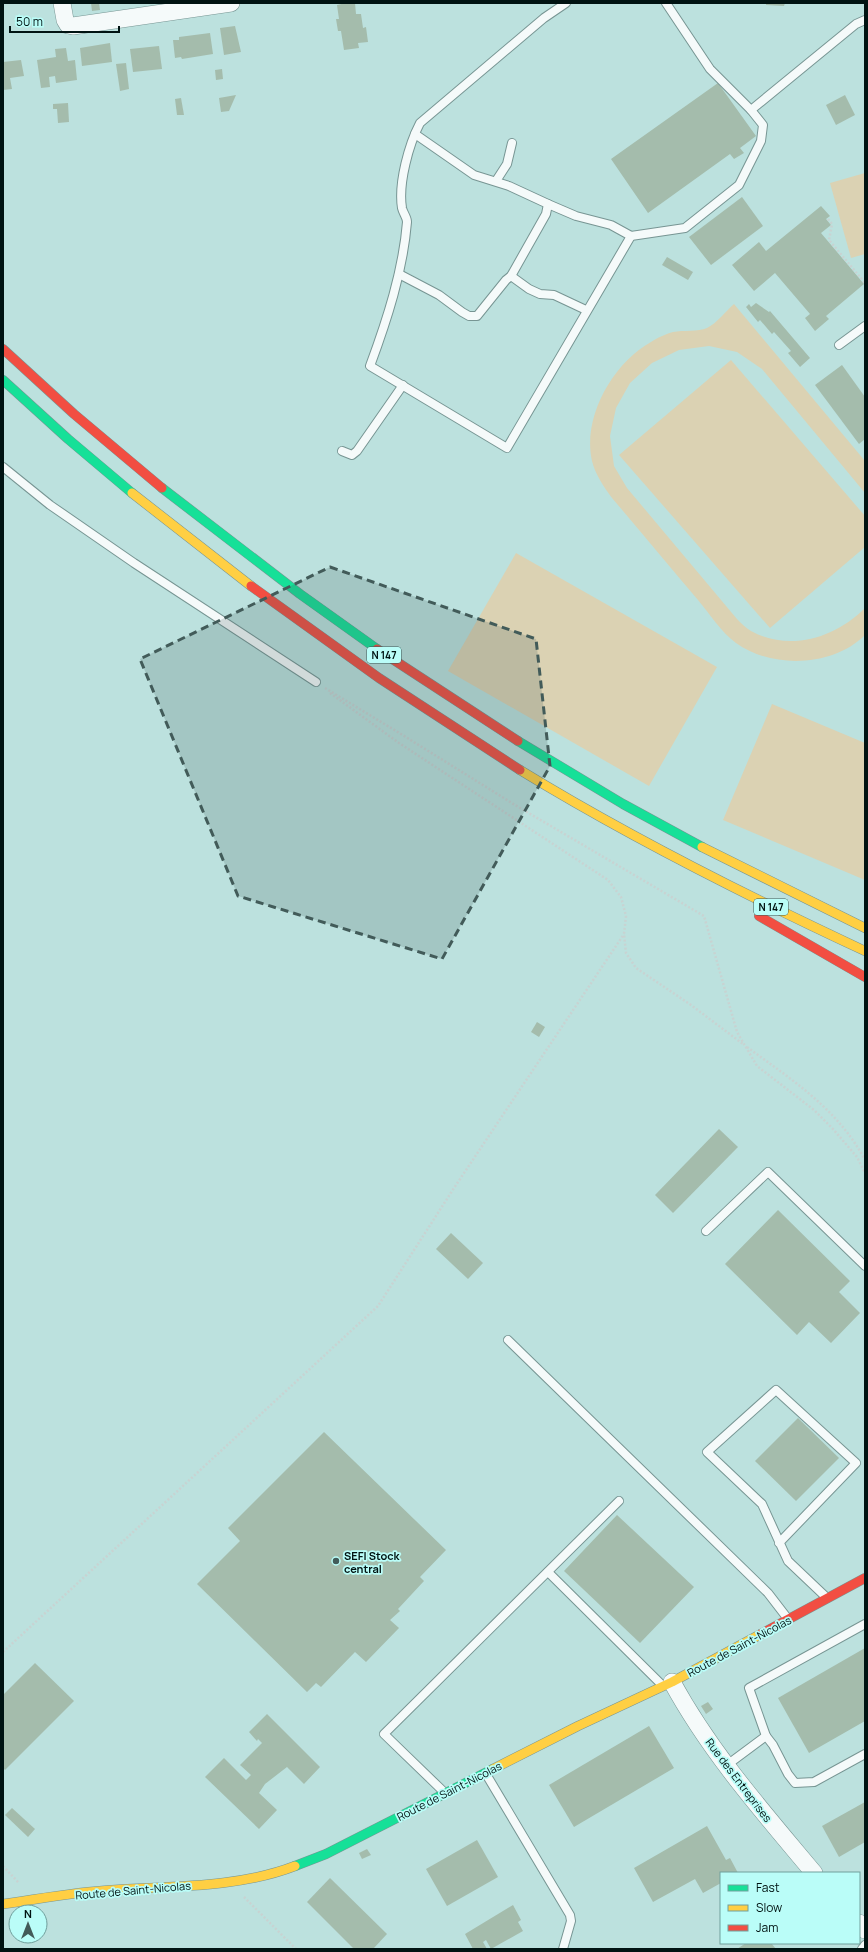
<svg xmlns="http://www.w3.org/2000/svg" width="868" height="1952" font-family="Manrope,sans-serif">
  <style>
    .green { fill: #dbd2b3 }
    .building { fill: #a4bcac }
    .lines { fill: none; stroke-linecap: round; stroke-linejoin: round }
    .lane-casing { stroke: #779593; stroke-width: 10 }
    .street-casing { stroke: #779593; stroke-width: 18 }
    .fast-casing { stroke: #779593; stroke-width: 10 }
    .slow-casing { stroke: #779593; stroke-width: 10 }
    .jam-casing { stroke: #779593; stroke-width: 10 }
    .path { stroke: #c8d3d2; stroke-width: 2.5; stroke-dasharray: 2 2; stroke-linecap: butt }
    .lane { stroke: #f5fafa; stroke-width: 8 }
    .street { stroke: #f5fafa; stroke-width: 17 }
    .fast { stroke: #16e098; stroke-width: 9 }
    .slow { stroke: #ffcf43; stroke-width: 9 }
    .jam { stroke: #f24e42; stroke-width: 9 }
    .marked { fill: #425b59; fill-opacity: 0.2; stroke: #425b59; stroke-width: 3; stroke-dasharray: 8 5; stroke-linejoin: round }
    .poi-dot { fill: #425b59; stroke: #bafdf8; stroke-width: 1.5 }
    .labels { text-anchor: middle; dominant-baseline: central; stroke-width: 3.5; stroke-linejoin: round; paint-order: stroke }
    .shield { fill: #bafdf8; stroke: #385957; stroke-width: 1 }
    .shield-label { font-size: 10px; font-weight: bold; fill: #001312 }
    .poi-label { font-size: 11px; font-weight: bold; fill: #001312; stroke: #bafdf8; text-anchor: start }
    .street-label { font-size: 11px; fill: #001312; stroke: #bafdf8 }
  </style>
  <rect width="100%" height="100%" fill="#bce1de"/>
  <!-- green -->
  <g class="green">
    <path d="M865,173V254L851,258L830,183Z"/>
    <path d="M734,304L865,461V493L762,369L737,352L709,346L679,350L652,363L630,383L616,408L610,436L614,466L627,488L737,619C741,623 746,628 751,631C790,652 835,638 865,608V635C833,667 772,669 736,643C722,633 709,613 698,600C669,566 641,532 612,498C604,487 595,474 592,461C582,417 613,363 651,342C657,338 666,334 673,332C683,330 698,332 707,328C717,323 726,311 734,304Z"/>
    <path d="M731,360L865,516V547L770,628L619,455Z"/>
    <path d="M516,553L717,667L649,786L448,671Z"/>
    <path d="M772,704L865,743V880L723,820Z"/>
  </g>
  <!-- building -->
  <g class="building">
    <path d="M91,3H99L100,10L92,11Z"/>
    <path d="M346,3H355L356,14H361L363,28L366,27L368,42L358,43L359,48L344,50L341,31H338L336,19H339L337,5Z"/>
    <path d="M766,3H785L784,6L766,5Z"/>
    <path d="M235,26L241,52L224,55L220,28Z"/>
    <path d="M210,33L213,54L182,59L181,57L175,58L173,40H179V37Z"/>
    <path d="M110,43L112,62L82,66L80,48Z"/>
    <path d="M159,46L162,69L133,72L130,49Z"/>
    <path d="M66,48L68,61L75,60L77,80L56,83L55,76L49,77L50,87L41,88L37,60L56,57L55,49Z"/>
    <path d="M21,60L24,76L10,78L12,89L3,90V62Z"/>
    <path d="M126,63L129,89L120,91L116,64Z"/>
    <path d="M222,69L223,79L216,80L215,70Z"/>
    <path d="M718,83L756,136L740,148L744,153L734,159L730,154L648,213L611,159Z"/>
    <path d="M236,95L229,111L221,112L219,98Z"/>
    <path d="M845,95L855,115L836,125L826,105Z"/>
    <path d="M181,98L184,115H177L175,99Z"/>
    <path d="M68,103L69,122L58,123L57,109H53V104Z"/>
    <path d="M742,197L763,226L711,265L689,237Z"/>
    <path d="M821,206L830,216L826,219L831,225L821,233L864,284L826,316L829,319L815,331L805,318L810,314L775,273L754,291L732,265L759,242L766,251Z"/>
    <path d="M667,257L693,272L688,280L662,265Z"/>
    <path d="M756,303L769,312L770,311L810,358L800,367L788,353L791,351L774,332L772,334L760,320L758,322L746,307L749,304L751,307Z"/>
    <path d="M842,365L865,397V439L859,444L815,385Z"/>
    <path d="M537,1022L545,1027L539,1037L531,1032Z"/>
    <path d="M719,1129L738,1147L673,1213L655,1195Z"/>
    <path d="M778,1210L850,1281L839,1292L860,1313L831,1343L809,1322L797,1335L725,1264Z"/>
    <path d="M451,1233L483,1263L468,1279L436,1249Z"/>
    <path d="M798,1418L839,1458L796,1501L755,1461Z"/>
    <path d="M324,1432L446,1550L420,1577L424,1581L398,1609L400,1611L390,1620L399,1628L366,1662L355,1652L321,1687L316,1683L307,1692L197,1584L240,1541L228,1528Z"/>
    <path d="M617,1515L694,1587L640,1643L564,1571Z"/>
    <path d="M865,1648V1721L809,1753L778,1698Z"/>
    <path d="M35,1663L74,1701L5,1770L3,1768V1695Z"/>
    <path d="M708,1702L713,1709L706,1714L701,1706Z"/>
    <path d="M267,1714L320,1767L304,1784L287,1767L265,1784L259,1793L277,1810L259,1829L205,1777L224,1758L246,1780L251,1775L240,1765L262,1743L258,1739L257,1741L249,1732Z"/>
    <path d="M649,1726L674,1768L574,1827L549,1785Z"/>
    <path d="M865,1802V1842L839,1857L822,1826Z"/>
    <path d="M12,1808L35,1829L28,1837L5,1815Z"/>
    <path d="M707,1826L726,1860L730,1858L738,1873H721V1883L703,1893L695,1879L653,1902L634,1868Z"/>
    <path d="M477,1840L498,1877L447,1906L426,1869Z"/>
    <path d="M367,1849L371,1855L362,1859L359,1853Z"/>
    <path d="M330,1878L387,1934L373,1949H354L307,1902Z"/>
    <path d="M513,1905L521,1920L518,1922L523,1931L491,1949L486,1940L483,1942L487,1949H473L465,1934Z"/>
    <path d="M746,1943H771L776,1949H737Z"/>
  </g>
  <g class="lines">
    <defs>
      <g id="lane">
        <path d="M566,3L544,18L420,123C409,144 398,183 402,208C403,213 407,217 407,222C403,271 387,320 370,366L507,448L631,236L685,228L739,185L761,141L763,125L751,110"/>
        <path d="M666,3L710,69L751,110L856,24L865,20"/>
        <path d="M496,181L507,164L512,143"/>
        <path d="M548,204L576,216L611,225L631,236"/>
        <path d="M399,274L439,295L462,312L469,316H477L506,280L511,276L546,214L548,204L509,186L474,175L415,134"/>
        <path d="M511,276L529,289L540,294L554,295L586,310"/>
        <path d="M839,345L865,326"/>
        <path d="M342,451L352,455L357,451L403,385"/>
        <path d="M3,467L50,505L134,563L316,682"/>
        <path d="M706,1231L768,1172L865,1266"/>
        <path d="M508,1340L768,1593L788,1619"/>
        <path d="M779,1543L856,1463L776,1390L707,1452L762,1504L788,1561L827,1598"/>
        <path d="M548,1572L662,1685"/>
        <path d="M865,1624L749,1688L766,1736L773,1745L788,1774L795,1783L814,1782L865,1754"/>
        <path d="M727,1765L766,1736"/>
        <path d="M486,1774L570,1915L571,1921L563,1949"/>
        <path d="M445,1793L384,1734L619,1501"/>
        <path d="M862,1949L865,1945"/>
      </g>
      <g id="street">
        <path d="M62,3L65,20L68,25L73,26L231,3"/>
        <path d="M672,1682C710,1752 763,1812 814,1873"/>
        <path d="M859,1923L865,1930"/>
      </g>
      <g id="fast">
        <path d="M3,380L68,439L132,493"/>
        <path d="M162,488L300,594L377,649"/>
        <path d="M518,741L623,804L702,847"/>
        <path d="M295,1866L326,1854L493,1769"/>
      </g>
      <g id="slow">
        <path d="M132,493L251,586"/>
        <path d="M520,770C631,838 747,896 865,951"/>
        <path d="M702,847L865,928"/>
        <path d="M493,1769L578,1726L672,1682L761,1634"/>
        <path d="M3,1904C39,1899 75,1892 112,1890C172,1886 238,1888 295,1866"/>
      </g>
      <g id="jam">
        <path d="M3,349L74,414L162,488"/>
        <path d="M251,586L379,678L520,770"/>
        <path d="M377,649L518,741"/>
        <path d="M759,916L865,977"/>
        <path d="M761,1634L865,1578"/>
      </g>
    </defs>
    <!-- lane casing -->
    <use href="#lane" class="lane-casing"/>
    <!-- street casing -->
    <use href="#street" class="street-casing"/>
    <!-- fast casing -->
    <use href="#fast" class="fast-casing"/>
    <!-- slow casing -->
    <use href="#slow" class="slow-casing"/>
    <!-- jam casing -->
    <use href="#jam" class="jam-casing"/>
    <!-- path -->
    <g class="path">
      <path d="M828,219L832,224L829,240L865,283"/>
      <path d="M325,688L401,734L515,805L704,916L737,1032L757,1066L814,1110L833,1129L857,1157L865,1173"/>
      <path d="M330,693L399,743L608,880L621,897L626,916L624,934L626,953L636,968L691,1005L743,1044"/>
      <path d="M747,1047C792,1080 838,1109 865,1160"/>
      <path d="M3,1652L378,1306L454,1188L624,934"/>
      <path d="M3,1866L19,1883"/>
      <path d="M244,1897L296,1949"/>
    </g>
    <!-- lane -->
    <use href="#lane" class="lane"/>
    <!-- street -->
    <use href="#street" class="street"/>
    <!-- fast -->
    <use href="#fast" class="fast"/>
    <!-- slow -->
    <use href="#slow" class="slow"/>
    <!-- jam -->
    <use href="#jam" class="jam"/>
  </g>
  <!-- marked area -->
  <path class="marked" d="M330,567L536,639L550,766L442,959L238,896L140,659Z"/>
  <!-- markers -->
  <circle class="poi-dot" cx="336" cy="1561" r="4"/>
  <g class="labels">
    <!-- shield labels -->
    <g class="shield">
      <rect x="367" y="647" width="34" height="16" rx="3"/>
      <rect x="754" y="899" width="34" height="16" rx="3"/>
    </g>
    <g class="shield-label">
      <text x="384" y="655">N 147</text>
      <text x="771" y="907">N 147</text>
    </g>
    <!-- poi labels -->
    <g class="poi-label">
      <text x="344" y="1555">SEFI Stock<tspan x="344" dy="13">central</tspan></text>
    </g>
    <!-- street labels -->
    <g class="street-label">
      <text transform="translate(739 1646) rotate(-28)">Route de Saint-Nicolas</text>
      <text transform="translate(739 1780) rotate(53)">Rue des Entreprises</text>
      <text transform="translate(449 1791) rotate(-27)">Route de Saint-Nicolas</text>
      <text transform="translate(133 1890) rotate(-5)">Route de Saint-Nicolas</text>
    </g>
  </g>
  <!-- border -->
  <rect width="868" height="1952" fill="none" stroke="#001312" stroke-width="8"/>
  <!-- legend -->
  <rect x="720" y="1872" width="140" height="72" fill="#bafdf8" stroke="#709f9c"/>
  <rect x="728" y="1885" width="20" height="6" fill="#16e098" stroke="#709f9c"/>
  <text x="756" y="1892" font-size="12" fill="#001312">Fast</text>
  <rect x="728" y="1905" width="20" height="6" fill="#ffcf43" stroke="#709f9c"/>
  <text x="756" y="1912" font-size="12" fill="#001312">Slow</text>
  <rect x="728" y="1925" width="20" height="6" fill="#f24e42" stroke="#709f9c"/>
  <text x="756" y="1932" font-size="12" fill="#001312">Jam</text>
  <!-- north arrow -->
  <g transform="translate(28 1924)"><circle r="19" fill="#bafdf8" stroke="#709f9c"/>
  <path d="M0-3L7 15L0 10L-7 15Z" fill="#425b59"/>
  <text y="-6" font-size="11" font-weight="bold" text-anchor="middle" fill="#001312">N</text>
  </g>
  <!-- scale -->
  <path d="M10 26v6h109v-6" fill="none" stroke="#001312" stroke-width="2"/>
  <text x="16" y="26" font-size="12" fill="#001312" stroke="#bafdf8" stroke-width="3" paint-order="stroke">50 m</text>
</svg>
